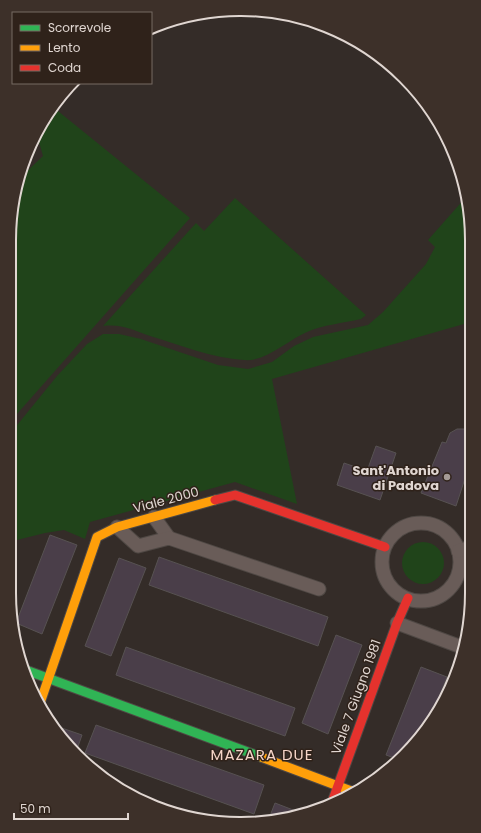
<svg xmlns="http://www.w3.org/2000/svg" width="481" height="833" font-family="Poppins,sans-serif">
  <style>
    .green { fill: #20441a }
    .building { fill: #4a3e49; stroke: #575252 }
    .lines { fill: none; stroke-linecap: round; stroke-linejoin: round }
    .street-casing { stroke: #4f4844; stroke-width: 15 }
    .fast-casing { stroke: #4f4844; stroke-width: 11 }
    .slow-casing { stroke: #4f4844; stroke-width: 11 }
    .jam-casing { stroke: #4f4844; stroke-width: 11 }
    .street { stroke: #695c58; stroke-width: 13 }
    .fast { stroke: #30b455; stroke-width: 9 }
    .slow { stroke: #ff9f0a; stroke-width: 9 }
    .jam { stroke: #e5322d; stroke-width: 9 }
    .poi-dot { fill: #a49a96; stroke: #2f221a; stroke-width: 1.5 }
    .labels { text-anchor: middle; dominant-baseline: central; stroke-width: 3; stroke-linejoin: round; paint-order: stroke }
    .poi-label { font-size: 13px; font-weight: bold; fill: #e0d6d1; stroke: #2f221a; text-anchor: end }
    .street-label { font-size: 13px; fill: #e0d6d1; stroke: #2f221a }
    .quarter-label { font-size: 15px; letter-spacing: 1px; fill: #f5d5c8; stroke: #2f221a }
    .rim { fill: none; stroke: #e0d6d1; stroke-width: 2 }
  </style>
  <rect width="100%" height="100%" fill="#342c28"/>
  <!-- green -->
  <g class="green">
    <path d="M53,107L190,218L9,423L10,225L19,179L43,156L37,135L48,112Z"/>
    <path d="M32,144L35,153L21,166Z"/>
    <path d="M466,197L471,225V350L464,324L272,379L297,504L235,482L90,522L85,539L64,530L45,533L9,542V435L57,376L87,344L103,334H119L141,339L218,365L248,369L272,362L294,346L313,337L368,325L383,312L426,264L435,247L428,240Z"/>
    <path d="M235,198L366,315L361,319C343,323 323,325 307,332C288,340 266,362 244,360C212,358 180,345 150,336C131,330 124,324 103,326L196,223L204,231Z"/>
    <circle cx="423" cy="563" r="21"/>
  </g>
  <!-- building -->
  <g class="building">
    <path d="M457,429H464L471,435V447L469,452L471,454V460L456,506L421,493L442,442L446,443L450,433Z"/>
    <path d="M376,446L396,453L380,500L337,485L344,463L367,471Z"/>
    <path d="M50,535L77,545L42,634L16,623Z"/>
    <path d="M159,557L328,617L318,646L149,585Z"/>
    <path d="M119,558L146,568L111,656L85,646Z"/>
    <path d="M336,635L362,645L328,734L302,723Z"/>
    <path d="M126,647L295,708L285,736L116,675Z"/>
    <path d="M421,667L447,677L428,726L397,759L386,755Z"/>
    <path d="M96,725L264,785L254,814L85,753Z"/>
    <path d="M56,726L82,735L76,752L57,733L55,730Z"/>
    <path d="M275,803L301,813L268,821Z"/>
  </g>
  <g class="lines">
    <defs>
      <g id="street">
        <path d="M154,517L169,538"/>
        <circle cx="421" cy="562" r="39"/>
        <path d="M117,527L138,546L169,538L319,589"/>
        <path d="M458,551L471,547"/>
        <path d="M397,623L464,648"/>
      </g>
      <path id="fast" d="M23,669L261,757"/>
      <g id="slow">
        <path d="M40,703L97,537L117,527L215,500"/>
        <path d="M261,757L354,792"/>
      </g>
      <g id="jam">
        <path d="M215,500L235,495L385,547"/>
        <path d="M331,805L397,623L408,598"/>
      </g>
    </defs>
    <!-- street casing -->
    <use href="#street" class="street-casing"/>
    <!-- fast casing -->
    <use href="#fast" class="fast-casing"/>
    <!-- slow casing -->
    <use href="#slow" class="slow-casing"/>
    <!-- jam casing -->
    <use href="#jam" class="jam-casing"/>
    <!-- street -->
    <use href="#street" class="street"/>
    <!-- fast -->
    <use href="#fast" class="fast"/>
    <!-- slow -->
    <use href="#slow" class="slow"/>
    <!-- jam -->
    <use href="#jam" class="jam"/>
  </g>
  <!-- markers -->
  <circle class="poi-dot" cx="447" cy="477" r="4"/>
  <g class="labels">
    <!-- poi labels -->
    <g class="poi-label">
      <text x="439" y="470">Sant'Antonio<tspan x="439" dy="15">di Padova</tspan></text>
    </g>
    <!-- street labels -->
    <g class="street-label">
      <text transform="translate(166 500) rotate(-15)">Viale 2000</text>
      <text transform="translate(356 697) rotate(-70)">Viale 7 Giugno 1981</text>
    </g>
    <!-- quarter labels -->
    <g class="quarter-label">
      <text x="262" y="754">MAZARA DUE</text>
    </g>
  </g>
  <!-- crop -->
  <path d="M0 0H481V833H0ZM240 16H241A224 224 0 0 1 465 240V593A224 224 0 0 1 241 817H240A224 224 0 0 1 16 593V240A224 224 0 0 1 240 16Z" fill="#3d3029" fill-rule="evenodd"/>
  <path class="rim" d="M240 16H241A224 224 0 0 1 465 240V593A224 224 0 0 1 241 817H240A224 224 0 0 1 16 593V240A224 224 0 0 1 240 16Z"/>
  <!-- legend -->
  <rect x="12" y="12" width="140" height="72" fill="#2f221a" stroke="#766a63"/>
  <rect x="20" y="25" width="20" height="6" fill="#30b455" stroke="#766a63"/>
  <text x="48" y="32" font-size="12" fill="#e0d6d1">Scorrevole</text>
  <rect x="20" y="45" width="20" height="6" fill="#ff9f0a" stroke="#766a63"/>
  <text x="48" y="52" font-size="12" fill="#e0d6d1">Lento</text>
  <rect x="20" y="65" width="20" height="6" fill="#e5322d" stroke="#766a63"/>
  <text x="48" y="72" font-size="12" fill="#e0d6d1">Coda</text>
  <!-- scale -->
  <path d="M14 813v6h114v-6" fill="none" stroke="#e0d6d1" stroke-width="2"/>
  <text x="20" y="813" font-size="12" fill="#e0d6d1" stroke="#2f221a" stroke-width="3" paint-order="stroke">50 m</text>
</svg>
